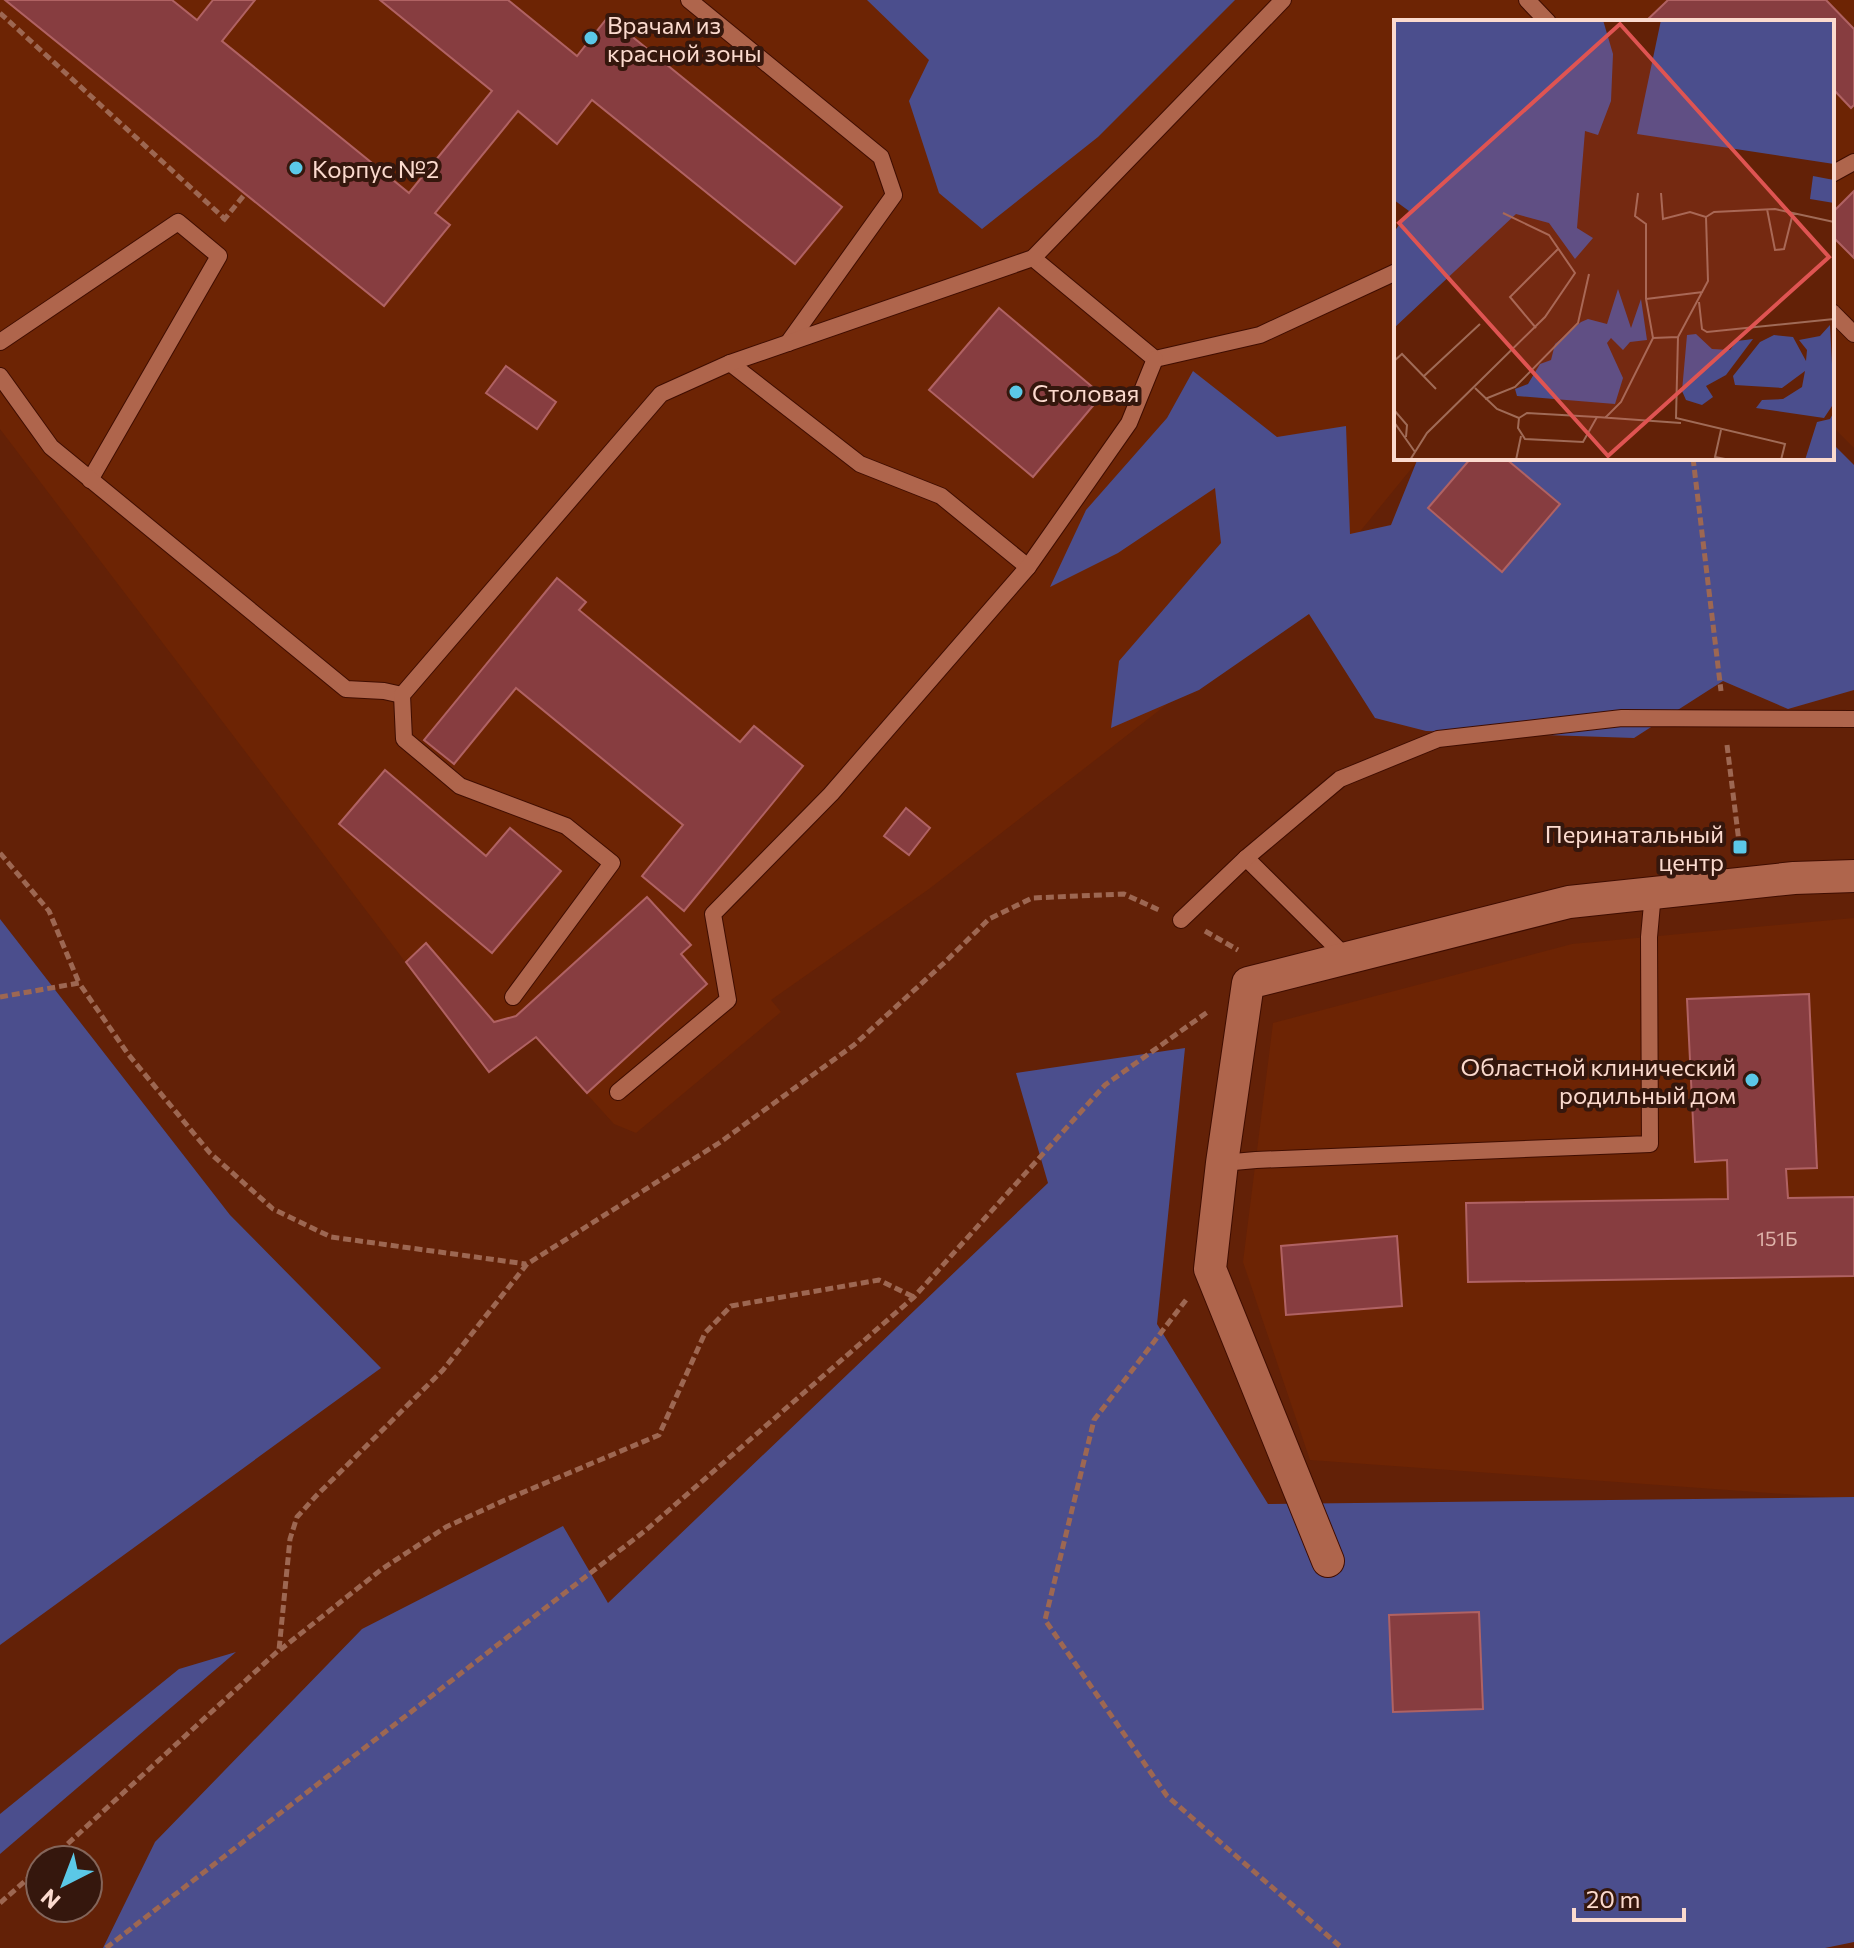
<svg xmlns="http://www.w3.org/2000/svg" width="1854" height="1948" font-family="Commissioner,sans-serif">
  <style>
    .built { fill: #6d2404 }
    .green { fill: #4b4e8d }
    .building { fill: #873d40; stroke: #b06263; stroke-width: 2 }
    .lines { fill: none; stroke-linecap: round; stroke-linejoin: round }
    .lane-casing { stroke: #3f0d00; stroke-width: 18 }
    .street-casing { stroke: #3f0d00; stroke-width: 34 }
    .path { stroke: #9d6752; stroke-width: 5; stroke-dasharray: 8 4; stroke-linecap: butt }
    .lane { stroke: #af654c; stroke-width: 16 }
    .street { stroke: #af654c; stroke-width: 32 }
    .poi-dot { fill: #5bc8e7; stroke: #35170d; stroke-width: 3 }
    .labels { text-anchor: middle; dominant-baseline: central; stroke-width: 8; stroke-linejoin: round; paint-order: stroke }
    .number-label { font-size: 20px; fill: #deb3aa }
    .poi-label { font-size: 24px; fill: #fbdace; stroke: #35170d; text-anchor: start }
    .inset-road { fill: none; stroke: #a06b57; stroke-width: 2 }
    .view { fill: #df5452; fill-opacity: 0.15; stroke: #df5452; stroke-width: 4 }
    .inset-edge { fill: none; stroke: #fbdace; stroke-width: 4 }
  </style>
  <rect width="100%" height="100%" fill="#632107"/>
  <!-- built -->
  <g class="built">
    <path d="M0,0H1854V448L1832,426V22H1396V458H1420L1309,594L929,889L771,1000L781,1012L636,1133L614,1124L536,1038L489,1072L0,429Z"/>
    <path d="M1854,918V1499L1310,1460L1243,1262L1273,1023L1572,944Z"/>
  </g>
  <!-- green -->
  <g class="green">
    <path d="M867,0H1235L1098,137L982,229L939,193L909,101L929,60Z"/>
    <path d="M1193,371L1277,437L1346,426L1350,534L1391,525L1418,458H1832V443L1854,465V690L1788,709L1723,681L1634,738L1426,731L1375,718L1309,614L1199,690L1111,728L1119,661L1221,543L1215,488L1118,553L1050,587L1086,510L1167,418Z"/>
    <path d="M0,919L230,1215L381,1368L0,1645Z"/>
    <path d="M1185,1048L1157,1324L1268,1504L1854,1497V1942L1825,1948H103L155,1842L362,1629L563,1526L608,1603L1048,1183L1016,1073Z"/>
    <path d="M236,1652L0,1854V1814L179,1669Z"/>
  </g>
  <!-- building -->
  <g class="building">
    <path d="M5,0H172L197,20L213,0H255L222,41L409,193L492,91L380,0H508L577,56L608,17L842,207L795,264L592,100L557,144L518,111L435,213L450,225L384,306Z"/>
    <path d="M1668,0H1826L1854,29V105L1851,108L1832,88V22H1645Z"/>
    <path d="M1854,191V258L1832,236V213Z"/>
    <path d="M999,308L1102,395L1033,477L929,390Z"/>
    <path d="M506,366L556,402L537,429L486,393Z"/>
    <path d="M1471,458H1505L1560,504L1502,572L1428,508Z"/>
    <path d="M557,578L586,602L579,610L740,742L754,726L803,766L684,911L642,876L683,825L516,688L454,764L424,740Z"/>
    <path d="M385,770L486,856L510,828L561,871L492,953L339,824Z"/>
    <path d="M906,808L930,828L909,855L884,836Z"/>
    <path d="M647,897L691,945L681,954L707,984L587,1093L536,1037L489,1072L406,962L426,943L494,1022L516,1016Z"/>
    <path d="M1809,994L1817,1168L1786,1169L1788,1198L1854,1197V1276L1468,1282L1466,1203L1728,1199L1727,1160L1695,1162L1687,999Z"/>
    <path d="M1397,1236L1402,1306L1286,1315L1281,1246Z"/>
    <path d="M1479,1612L1483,1709L1393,1712L1389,1615Z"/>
  </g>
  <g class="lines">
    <defs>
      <g id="lane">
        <path d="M689,0L881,157L894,195L788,343"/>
        <path d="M1527,0L1548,22"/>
        <path d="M1832,174L1854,162"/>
        <path d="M1033,258L1155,359L1260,335L1396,272"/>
        <path d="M1832,312L1854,334"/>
        <path d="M0,342L178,222L219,256L90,480"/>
        <path d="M730,363L860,464L941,496L1028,567"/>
        <path d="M0,376L51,447L346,689L384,691L402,695"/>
        <path d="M1246,858L1347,958"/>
        <path d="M1181,920L1246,858L1340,779L1438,739L1622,718L1854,719"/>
        <path d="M513,997L612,863L566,826L460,786L404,739L402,695L661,394L730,363L1033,258L1283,0"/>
        <path d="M618,1092L728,1000L713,914L831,794L1028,567L1129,423L1155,359"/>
        <path d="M1222,1163L1256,1160L1650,1144L1649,937L1653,893"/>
      </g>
      <path id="street" d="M1328,1561L1210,1269L1222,1163L1248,983L1569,902L1794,878L1854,876"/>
    </defs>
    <!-- lane casing -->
    <use href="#lane" class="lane-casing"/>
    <!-- street casing -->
    <use href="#street" class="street-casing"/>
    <!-- path -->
    <g class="path">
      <path d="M0,13L225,219"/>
      <path d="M223,221L245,194"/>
      <path d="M1693,458L1721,691"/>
      <path d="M1727,745L1740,850"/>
      <path d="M0,853L49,911L79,983"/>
      <path d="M1205,931L1238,950"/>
      <path d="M0,997L79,983L128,1054L210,1153L273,1209L331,1237L526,1264"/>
      <path d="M1186,1300L1094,1420L1045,1620L1167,1796L1342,1948"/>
      <path d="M280,1650L382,1569L446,1527L505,1500L659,1435L705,1333L731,1306L879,1280L914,1297"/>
      <path d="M50,1860L279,1650L290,1539L297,1517L316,1496L443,1370L527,1264L719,1143L854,1045L944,963L989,919L1032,898L1124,894L1159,910"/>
      <path d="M0,1903L40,1868"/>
      <path d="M106,1948L646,1530L914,1297L1105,1085L1209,1011"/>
    </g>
    <!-- lane -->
    <use href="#lane" class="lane"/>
    <!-- street -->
    <use href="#street" class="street"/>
  </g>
  <!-- markers -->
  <g class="poi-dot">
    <circle cx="591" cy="38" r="8"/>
    <circle cx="296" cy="168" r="8"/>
    <circle cx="1016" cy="392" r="8"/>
    <rect x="1732" y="839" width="16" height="16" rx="4"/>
    <circle cx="1752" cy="1080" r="8"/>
  </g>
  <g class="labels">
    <!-- number labels -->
    <g class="number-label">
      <text x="1777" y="1238">151Б</text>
    </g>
    <!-- poi labels -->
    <g class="poi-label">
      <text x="607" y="24">Врачам из<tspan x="607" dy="28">красной зоны</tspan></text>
      <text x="312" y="168">Корпус №2</text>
      <text x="1032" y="392">Столовая</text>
      <text x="1724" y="833" text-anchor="end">Перинатальный<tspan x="1724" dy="28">центр</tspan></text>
      <text x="1736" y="1066" text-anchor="end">Областной клинический<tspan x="1736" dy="28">родильный дом</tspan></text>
    </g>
  </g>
  <!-- overview -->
  <g transform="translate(1394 20)">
    <rect width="440" height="440" fill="#632107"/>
    <path d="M0,0H209L219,34L217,81L204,115L191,111L183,208L199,218L181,239L155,203L122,194L0,308V212L15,191L0,180ZM267,0H440V144L243,114ZM419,156L440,160V183L416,179ZM224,269L237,308L247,279L253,320L236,322L229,330L217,318L213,323L229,358L221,384L123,376L121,369L134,364L146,344L157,340L161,324L187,302L194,299L213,304ZM436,305L440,383L430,398L362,388L368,380L389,379L408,367L411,351L388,368L341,365L339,356L366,322L380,315L399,317L412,341L413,330L405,320L426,316ZM302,314L318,329L336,330L343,321L359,319L332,355L312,366L319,377L308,385L292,380L288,371L293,315ZM440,392V440H411L423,402L436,399Z" fill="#4b4e8d"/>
    <path class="inset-road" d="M244,173L241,196L252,204V279L259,318M267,173L269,199L296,192L312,197L314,261L284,317L282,398L391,424L387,440M373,189L381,230L390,229L399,193M312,197L320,192L381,189L440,202M252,279L309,272M305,282L308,309L313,312L440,299M142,308L116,277L164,229M0,341L8,334L42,369M30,356L86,304M81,368L103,389L125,398M91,379L121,367L184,303L195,254M0,390L13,405L12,417M203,397L189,422L131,419L124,408L125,398L133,393L203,397L287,403M211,398L227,382L259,318L284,317M0,402L21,432M327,410L321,437L331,439M16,440L33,413L151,297L181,253L155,215L109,193M122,440L127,416"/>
    <path class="view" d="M226,4L435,237L214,436L5,203Z"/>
    <rect width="440" height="440" class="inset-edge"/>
  </g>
  <!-- north arrow -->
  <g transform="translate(64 1884) rotate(222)"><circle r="38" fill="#35170d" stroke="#84655a" stroke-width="2"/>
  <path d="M0-6L14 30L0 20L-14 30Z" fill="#5bc8e7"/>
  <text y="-12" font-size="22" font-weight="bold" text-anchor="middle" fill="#fbdace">N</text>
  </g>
  <!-- scale -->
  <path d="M1574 1908v12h110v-12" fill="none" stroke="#fbdace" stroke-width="4"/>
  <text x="1586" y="1908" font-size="24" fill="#fbdace" stroke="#35170d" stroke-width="6" paint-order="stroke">20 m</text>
</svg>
